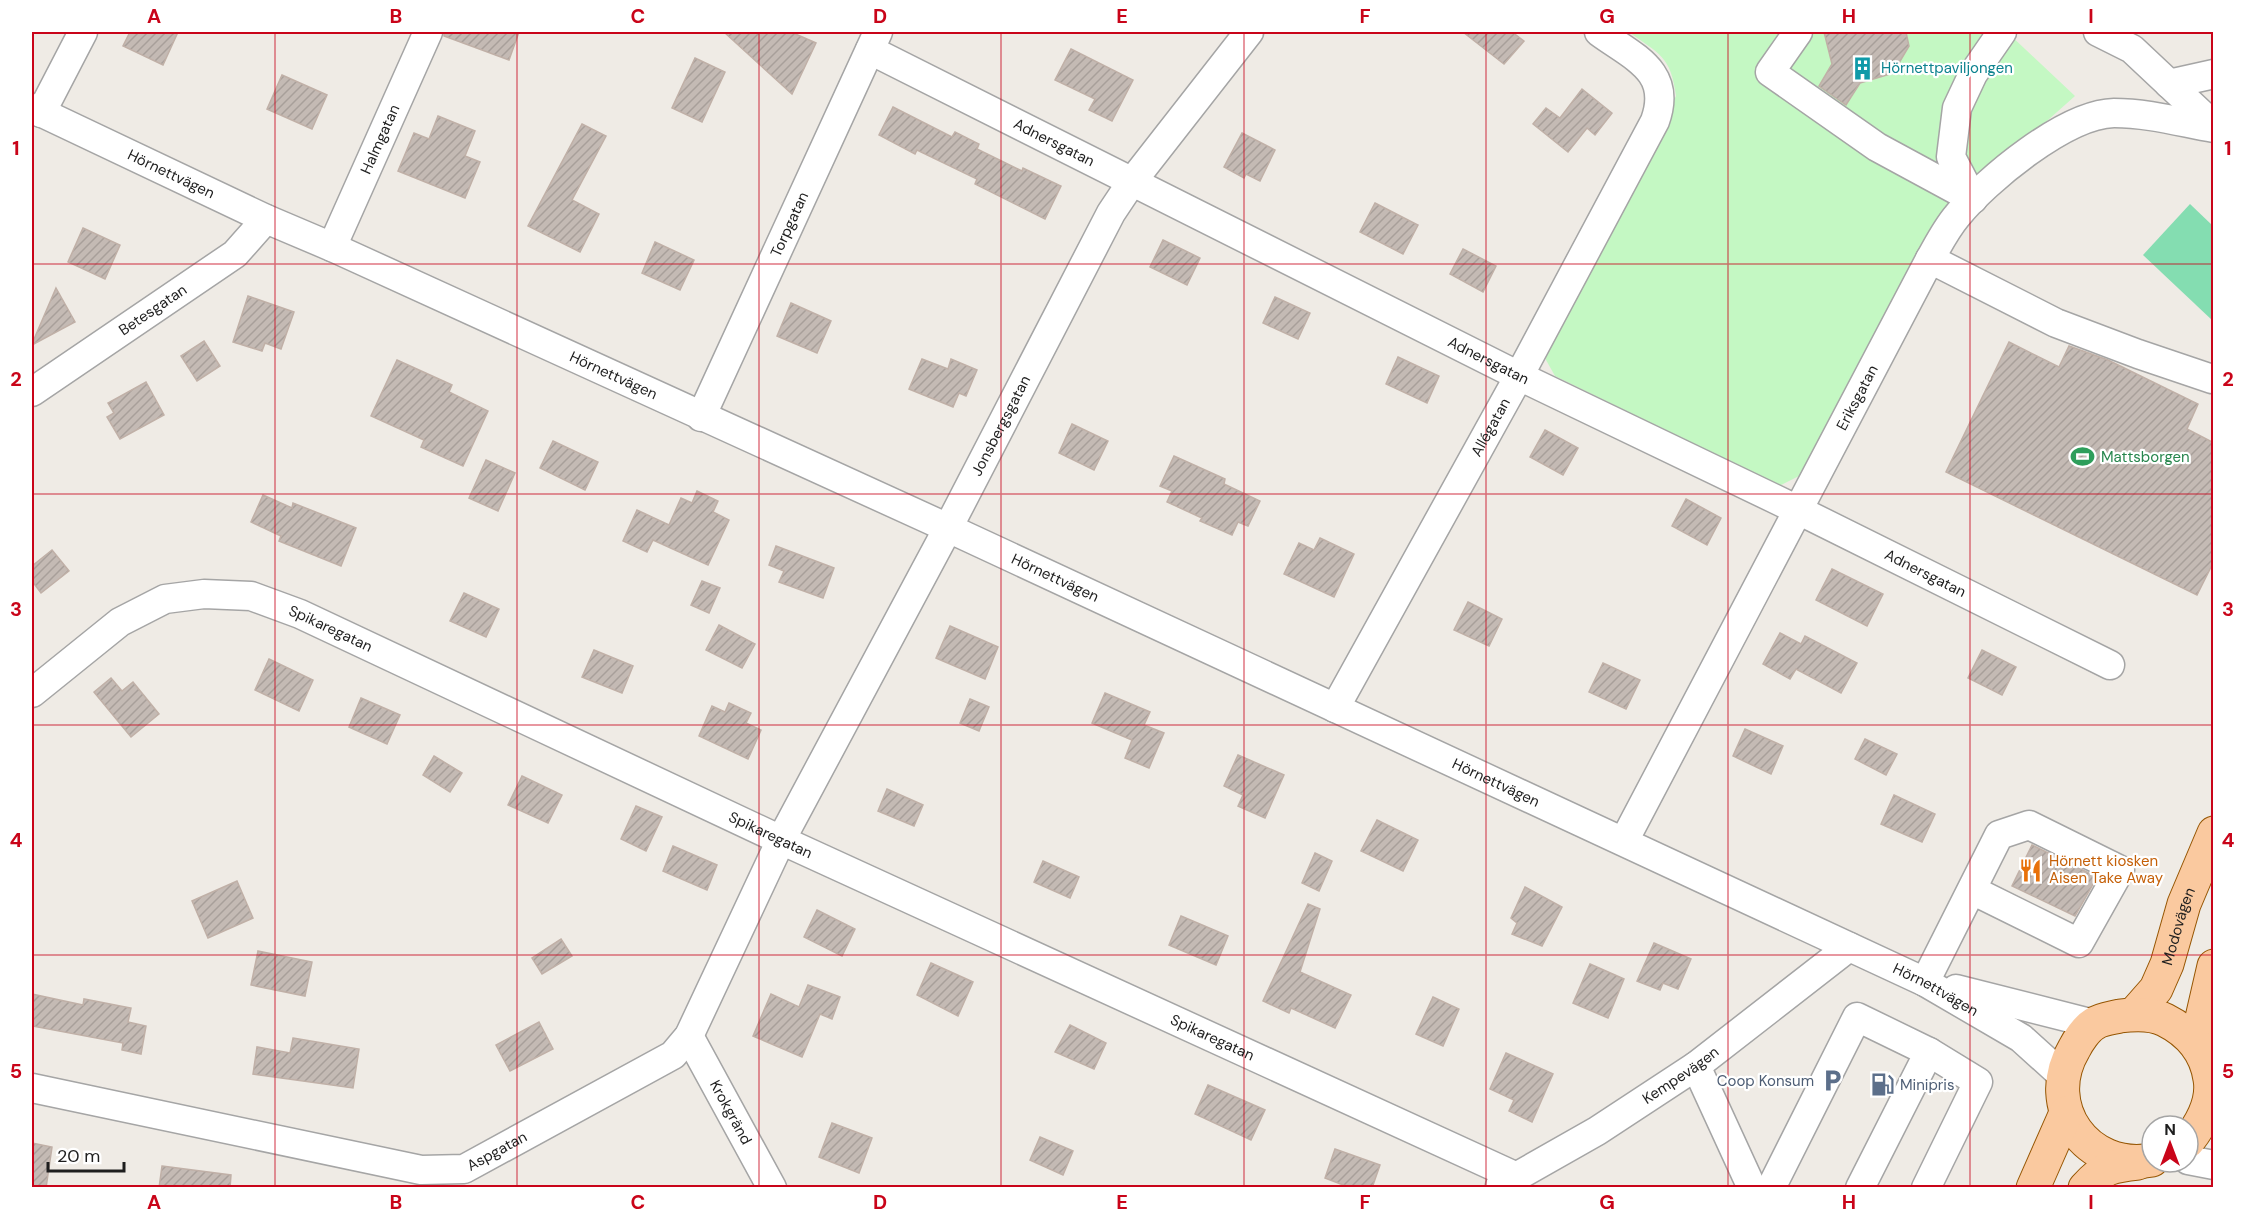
<svg xmlns="http://www.w3.org/2000/svg" width="2245" height="1219" font-family="'DM Sans',sans-serif">
  <style>
    .park { fill: #c4f8c3 }
    .pitch { fill: #84ddb1 }
    .building { fill: url(#building-hatch); stroke: #c0b0a7; stroke-width: 1.5 }
    .lines { fill: none; stroke-linecap: round; stroke-linejoin: round }
    .minor-casing { stroke: #a5a5a5; stroke-width: 31 }
    .major-casing { stroke: #965603; stroke-width: 35 }
    .minor { stroke: #fff; stroke-width: 28 }
    .major { stroke: #fac99f; stroke-width: 33 }
    .grid { fill: none; stroke: #c90419; stroke-width: 1.5; stroke-opacity: 0.55 }
    .labels { text-anchor: middle; dominant-baseline: central; stroke-width: 4.5; stroke-linejoin: round; paint-order: stroke }
    .culture-label { font-size: 15px; fill: #0d838f; stroke: #fff; text-anchor: start }
    .street-label { font-size: 15px; fill: #1e1e1e; stroke: #fff }
    .leisure-label { font-size: 15px; fill: #27864d; stroke: #fff; text-anchor: start }
    .food-label { font-size: 15px; fill: #c56008; stroke: #fff; text-anchor: start }
    .service-label { font-size: 15px; fill: #4e5e75; stroke: #fff; text-anchor: end }
    .neatline { fill: none; stroke: #c90419; stroke-width: 2 }
    .grid-label { font-size: 20px; text-anchor: middle; font-weight: bold; fill: #c90419 }
  </style>
  <defs>
    <pattern id="building-hatch" width="6" height="6" patternUnits="userSpaceOnUse" patternTransform="scale(1.5)"><rect width="6" height="6" fill="#c4bab4"/><path d="M-1 1l2-2M0 6l6-6M5 7l2-2" fill="none" stroke="#a89f9a"/></pattern>
  </defs>
  <rect width="100%" height="100%" fill="#efebe5"/>
  <!-- park -->
  <path class="park" d="M1629,32H2007L2075,96L1965,194L1801,475L1779,486L1555,376L1546,360V346L1676,96C1671,56 1659,54 1629,32Z"/>
  <!-- pitch -->
  <path class="pitch" d="M2190,204L2213,226V321L2143,255Z"/>
  <!-- building -->
  <g class="building">
    <path d="M130,32H178L163,65L123,46Z"/>
    <path d="M444,32H519L509,60L444,36Z"/>
    <path d="M724,32H791L816,43L792,94Z"/>
    <path d="M1463,32H1512L1524,41L1504,64Z"/>
    <path d="M1824,32H1906L1909,46L1893,73L1860,83L1846,105L1819,86L1832,64Z"/>
    <path d="M1071,49L1133,80L1112,121L1089,110L1095,99L1055,80Z"/>
    <path d="M695,58L725,72L702,122L672,108Z"/>
    <path d="M282,75L327,95L312,129L267,109Z"/>
    <path d="M1582,89L1612,113L1595,135L1587,128L1568,152L1533,124L1546,108L1560,118Z"/>
    <path d="M893,107L952,137L955,132L979,144L977,149L1022,171L1023,168L1061,186L1045,219L975,184L977,179L917,150L915,154L879,135Z"/>
    <path d="M438,116L475,131L465,156L480,162L465,198L398,171L414,133L429,139Z"/>
    <path d="M582,124L606,136L572,200L599,214L580,252L528,226Z"/>
    <path d="M1242,133L1275,150L1260,181L1246,174L1244,178L1224,167Z"/>
    <path d="M1375,203L1418,225L1403,254L1360,232Z"/>
    <path d="M83,228L120,245L105,279L68,262Z"/>
    <path d="M1163,240L1200,258L1187,285L1150,267Z"/>
    <path d="M655,242L694,260L680,290L642,273Z"/>
    <path d="M1463,249L1496,266L1483,292L1450,274Z"/>
    <path d="M56,288L75,322L32,345V344Z"/>
    <path d="M248,296L294,312L281,349L265,343L262,351L233,342Z"/>
    <path d="M1275,297L1310,313L1298,339L1263,323Z"/>
    <path d="M791,303L831,321L817,353L777,336Z"/>
    <path d="M204,341L220,366L197,381L181,356Z"/>
    <path d="M2009,342L2059,367L2069,346L2108,360L2198,404L2187,429L2214,443V561L2197,595L1946,472Z"/>
    <path d="M1398,357L1439,376L1427,403L1386,384Z"/>
    <path d="M922,359L948,369L951,359L977,370L966,396L959,393L953,407L909,389Z"/>
    <path d="M397,360L452,385L449,392L488,411L463,466L421,447L424,440L371,416Z"/>
    <path d="M146,382L164,415L120,439L107,417L114,413L108,403Z"/>
    <path d="M1072,424L1108,441L1094,470L1059,453Z"/>
    <path d="M1545,430L1578,448L1563,475L1530,457Z"/>
    <path d="M553,441L598,462L585,490L540,468Z"/>
    <path d="M1174,456L1225,479L1224,484L1260,501L1248,526L1238,522L1232,535L1200,521L1202,518L1167,502L1172,491L1160,486Z"/>
    <path d="M486,460L515,473L498,511L469,498Z"/>
    <path d="M697,491L718,501L713,512L729,520L708,565L653,540L647,552L623,541L637,510L669,525L681,498L692,503Z"/>
    <path d="M263,495L292,508L293,503L356,528L341,566L279,541L281,536L251,522Z"/>
    <path d="M1686,499L1721,518L1707,545L1672,526Z"/>
    <path d="M1320,538L1354,554L1334,597L1284,574L1299,543L1314,550Z"/>
    <path d="M776,546L834,568L823,598L779,582L784,571L769,565Z"/>
    <path d="M52,550L69,571L41,593L32,581V566Z"/>
    <path d="M1832,569L1883,594L1867,626L1816,600Z"/>
    <path d="M702,581L720,588L709,613L691,605Z"/>
    <path d="M464,593L499,609L486,637L450,621Z"/>
    <path d="M1468,602L1502,619L1489,646L1454,630Z"/>
    <path d="M719,625L755,644L742,668L706,650Z"/>
    <path d="M950,626L998,647L985,679L936,658Z"/>
    <path d="M1780,633L1801,644L1805,636L1857,663L1841,693L1796,669L1790,679L1763,664Z"/>
    <path d="M594,650L633,666L622,693L582,677Z"/>
    <path d="M1982,650L2016,667L2002,695L1968,678Z"/>
    <path d="M269,659L313,680L299,711L255,690Z"/>
    <path d="M1603,663L1640,680L1626,709L1589,692Z"/>
    <path d="M111,678L122,691L133,682L159,714L131,737L94,692Z"/>
    <path d="M1105,693L1150,712L1144,725L1164,733L1149,768L1125,758L1132,740L1092,723Z"/>
    <path d="M361,698L400,715L387,744L349,727Z"/>
    <path d="M970,699L989,707L979,731L960,723Z"/>
    <path d="M729,703L751,713L746,723L761,730L748,759L699,736L712,706L725,712Z"/>
    <path d="M1745,729L1783,746L1771,774L1733,756Z"/>
    <path d="M1865,739L1897,754L1886,775L1855,759Z"/>
    <path d="M1238,755L1284,775L1265,818L1238,806L1243,795L1224,786Z"/>
    <path d="M434,756L462,773L450,792L423,775Z"/>
    <path d="M522,776L562,795L548,823L508,805Z"/>
    <path d="M887,789L923,805L914,826L878,811Z"/>
    <path d="M1894,795L1935,814L1922,842L1881,824Z"/>
    <path d="M636,806L662,817L646,851L621,839Z"/>
    <path d="M1377,820L1418,840L1403,871L1361,851Z"/>
    <path d="M2032,845L2097,877L2075,916L2012,886Z"/>
    <path d="M673,846L717,865L707,890L663,871Z"/>
    <path d="M1315,853L1332,861L1319,891L1302,883Z"/>
    <path d="M1043,861L1079,877L1070,898L1034,882Z"/>
    <path d="M237,881L253,918L208,938L192,901Z"/>
    <path d="M1525,887L1562,907L1542,946L1512,934L1517,923L1511,918Z"/>
    <path d="M1308,904L1320,909L1300,972L1351,995L1335,1028L1291,1008L1289,1013L1263,1001Z"/>
    <path d="M817,910L855,929L842,956L804,937Z"/>
    <path d="M1181,916L1228,936L1216,965L1169,945Z"/>
    <path d="M561,939L572,956L542,974L532,958Z"/>
    <path d="M1654,943L1691,959L1678,989L1663,983L1660,990L1637,981Z"/>
    <path d="M258,951L312,962L305,996L251,985Z"/>
    <path d="M931,963L973,982L958,1016L917,995Z"/>
    <path d="M1590,964L1624,979L1608,1018L1573,1003Z"/>
    <path d="M808,985L840,997L832,1019L820,1014L802,1057L753,1036L771,994L799,1007Z"/>
    <path d="M32,994L83,1005L84,999L131,1008L128,1022L146,1026L141,1054L122,1050L123,1043L32,1026Z"/>
    <path d="M1433,997L1459,1009L1443,1046L1416,1034Z"/>
    <path d="M539,1022L553,1049L510,1071L496,1045Z"/>
    <path d="M1070,1025L1106,1043L1094,1069L1055,1052Z"/>
    <path d="M293,1038L359,1049L353,1088L253,1074L257,1047L290,1053Z"/>
    <path d="M1506,1053L1553,1074L1532,1122L1509,1111L1514,1100L1490,1089Z"/>
    <path d="M1208,1085L1265,1110L1251,1140L1195,1114Z"/>
    <path d="M832,1123L872,1138L859,1173L819,1157Z"/>
    <path d="M1040,1137L1073,1151L1063,1175L1030,1160Z"/>
    <path d="M32,1143L52,1147L46,1188H32Z"/>
    <path d="M1335,1149L1380,1165L1372,1188H1351L1325,1178Z"/>
    <path d="M162,1166L231,1175L230,1188H159Z"/>
  </g>
  <g class="lines">
    <defs>
      <g id="minor">
        <path d="M1798,32L1770,72L1877,147L1973,199L1951,157L1957,108L1973,74L2002,32"/>
        <path d="M2098,32L2132,49L2214,126"/>
        <path id="s1" d="M870,50L1519,376L1798,510L2110,665"/>
        <path d="M2169,84L2214,74"/>
        <path id="s2" d="M32,108L266,219L332,247L948,528L1925,982L2021,1038L2063,1076"/>
        <path d="M41,113L83,32"/>
        <path id="s3" d="M332,247L428,32"/>
        <path d="M1930,259L2056,323L2138,354L2212,379"/>
        <path id="s4" d="M32,392L235,254L266,219"/>
        <path id="s5" d="M701,417L878,32"/>
        <path id="s6" d="M32,693L120,622L165,599L204,594L251,596L300,614L781,840L1517,1177"/>
        <path id="s7" d="M1335,708L1519,376L1655,121C1673,71 1633,57 1599,32"/>
        <path id="s8" d="M1624,841L1930,259C1938,245 1946,229 1957,216C1986,180 2066,114 2114,113C2148,113 2180,122 2214,128"/>
        <path d="M1925,982L1999,835L2029,825L2120,870L2079,943L1972,890"/>
        <path d="M1956,989L2094,1024"/>
        <path id="s9" d="M689,1036L772,1188"/>
        <path d="M1696,1066L1752,1188"/>
        <path id="s10" d="M32,1088L421,1170L464,1169L673,1055L689,1036L781,840L948,528L1111,213L1131,183L1249,32"/>
        <path d="M2188,1160L2214,1165"/>
        <path id="s11" d="M1500,1186L1597,1131L1696,1066L1849,947"/>
        <path d="M1771,1188L1857,1017L1929,1052L1860,1188"/>
        <path d="M1926,1188L1978,1082L1929,1052"/>
      </g>
      <g id="major">
        <path id="s12" d="M2134,1014L2156,989L2167,964L2184,904L2214,833"/>
        <path d="M2196,1044L2214,966"/>
        <path d="M2152,1160C2087,1172 2040,1106 2074,1049C2078,1041 2086,1029 2094,1024C2101,1019 2112,1018 2120,1016C2135,1014 2151,1013 2165,1020C2189,1032 2206,1051 2210,1079C2214,1102 2202,1123 2188,1141"/>
        <path d="M2033,1188L2066,1113"/>
        <path d="M2085,1188C2104,1167 2111,1166 2138,1163"/>
      </g>
    </defs>
    <!-- minor casing -->
    <use href="#minor" class="minor-casing"/>
    <!-- major casing -->
    <use href="#major" class="major-casing"/>
    <!-- minor -->
    <use href="#minor" class="minor"/>
    <!-- major -->
    <use href="#major" class="major"/>
  </g>
  <!-- grid -->
  <path class="grid" d="M275,32V1188M517,32V1188M759,32V1188M1001,32V1188M1244,32V1188M1486,32V1188M1728,32V1188M1970,32V1188M32,264H2214M32,494H2214M32,725H2214M32,955H2214"/>
  <!-- icons -->
  <defs>
    <symbol id="building-bare" viewBox="-9 -9 18 18"><path d="M-4-6H4V6H1V3H-1V6H-4ZM-2.5-4.3h1.7v1.8h-1.7ZM.8-4.3h1.7v1.8H.8ZM-2.5-1h1.7V.8h-1.7ZM.8-1h1.7V.8H.8Z" fill="#0f9aa8" stroke="#fff" stroke-width="2.5" paint-order="stroke"/></symbol>
    <symbol id="stadium-bare" viewBox="-9 -9 18 18"><path d="M0-5a6.5 5 0 1 0 0 10a6.5 5 0 1 0 0-10ZM-3.5-1.8h7v3.6h-7Z" fill="#2e9e5b" stroke="#fff" stroke-width="2.5" paint-order="stroke"/></symbol>
    <symbol id="restaurant-bare" viewBox="-9 -9 18 18"><path d="M-5-6h1v4h1v-4h1v4h1v-4h1v5L-1.5 .5V6h-2V.5L-5-1ZM5-6V6H3V1.5H1.5Q1.5-4 5-6Z" fill="#e8710a" stroke="#fff" stroke-width="2.5" paint-order="stroke"/></symbol>
    <symbol id="parking-bare" viewBox="-9 -9 18 18"><path d="M-3.5-5.5H1a3.5 3.5 0 0 1 0 7H-1V5.5H-3.5ZM-1-3.4V-.6H.8a1.4 1.4 0 0 0 0-2.8Z" fill="#5c6f8a" stroke="#fff" stroke-width="2.5" paint-order="stroke"/></symbol>
    <symbol id="fuel-bare" viewBox="-9 -9 18 18"><path d="M-5.5-6h7V0h2V4h1.3V-2.5L3-4.5l.8-.8L6-3V5H2.5V1h-1V6h-7ZM-4.2-4.7v3.2H.2V-4.7Z" fill="#5c6f8a" stroke="#fff" stroke-width="2.5" paint-order="stroke"/></symbol>
  </defs>
  <g fill-rule="evenodd">
    <use href="#building-bare" x="1846" y="52" width="33" height="33"/>
    <use href="#stadium-bare" x="2066" y="440" width="33" height="33"/>
    <use href="#restaurant-bare" x="2014" y="854" width="33" height="33"/>
    <use href="#parking-bare" x="1816" y="1064" width="33" height="33"/>
    <use href="#fuel-bare" x="1866" y="1068" width="33" height="33"/>
  </g>
  <g class="labels">
    <!-- culture labels -->
    <g class="culture-label">
      <text x="1881" y="68">Hörnettpaviljongen</text>
    </g>
    <!-- street labels -->
    <g class="street-label">
      <text stroke="none"><textPath href="#s3" startOffset="118">Halmgatan</textPath></text>
      <text stroke="none"><textPath href="#s1" startOffset="206">Adnersgatan</textPath></text>
      <text stroke="none"><textPath href="#s2" startOffset="154">Hörnettvägen</textPath></text>
      <text stroke="none"><textPath href="#s5" startOffset="212">Torpgatan</textPath></text>
      <text stroke="none"><textPath href="#s4" startOffset="146">Betesgatan</textPath></text>
      <text stroke="none"><textPath href="#s1" startOffset="692">Adnersgatan</textPath></text>
      <text stroke="none"><textPath href="#s2" startOffset="640">Hörnettvägen</textPath></text>
      <text stroke="none"><textPath href="#s8" startOffset="501">Eriksgatan</textPath></text>
      <text stroke="none"><textPath href="#s10" startOffset="1389">Jonsbergsgatan</textPath></text>
      <text stroke="none"><textPath href="#s7" startOffset="321">Allégatan</textPath></text>
      <text stroke="none"><textPath href="#s1" startOffset="1178">Adnersgatan</textPath></text>
      <text stroke="none"><textPath href="#s2" startOffset="1126">Hörnettvägen</textPath></text>
      <text stroke="none"><textPath href="#s6" startOffset="336">Spikaregatan</textPath></text>
      <text stroke="none"><textPath href="#s2" startOffset="1612">Hörnettvägen</textPath></text>
      <text stroke="none"><textPath href="#s6" startOffset="822">Spikaregatan</textPath></text>
      <text stroke="none"><textPath href="#s12" startOffset="100">Modovägen</textPath></text>
      <text stroke="none"><textPath href="#s2" startOffset="2098">Hörnettvägen</textPath></text>
      <text stroke="none"><textPath href="#s6" startOffset="1308">Spikaregatan</textPath></text>
      <text stroke="none"><textPath href="#s11" startOffset="212">Kempevägen</textPath></text>
      <text stroke="none"><textPath href="#s9" startOffset="87">Krokgränd</textPath></text>
      <text stroke="none"><textPath href="#s10" startOffset="478">Aspgatan</textPath></text>
    </g>
    <!-- leisure labels -->
    <g class="leisure-label">
      <text x="2101" y="457">Mattsborgen</text>
    </g>
    <!-- food labels -->
    <g class="food-label">
      <text x="2049" y="861">Hörnett kiosken<tspan x="2049" dy="17">Aisen Take Away</tspan></text>
    </g>
    <!-- service labels -->
    <g class="service-label">
      <text x="1814" y="1081">Coop Konsum</text>
      <text x="1900" y="1085" text-anchor="start">Minipris</text>
    </g>
  </g>
  <!-- border -->
  <rect width="2245" height="1219" fill="none" stroke="#ffffff" stroke-width="66"/>
  <!-- north arrow -->
  <g transform="translate(2170 1144)"><circle r="28" fill="#ffffff" stroke="#a5a5a5" stroke-width="1.5"/>
  <path d="M0-4.5L10 22L0 15L-10 22Z" fill="#c90419"/>
  <text y="-9" font-size="16" font-weight="bold" text-anchor="middle" fill="#1e1e1e">N</text>
  </g>
  <!-- scale -->
  <path d="M48 1162v9h76v-9" fill="none" stroke="#1e1e1e" stroke-width="3"/>
  <text x="57" y="1162" font-size="18" fill="#1e1e1e" stroke="#ffffff" stroke-width="4.5" paint-order="stroke">20 m</text>
  <rect x="33" y="33" width="2179" height="1153" class="neatline"/>
  <g class="grid-label">
    <text x="154" y="23">A</text>
    <text x="396" y="23">B</text>
    <text x="638" y="23">C</text>
    <text x="880" y="23">D</text>
    <text x="1122" y="23">E</text>
    <text x="1365" y="23">F</text>
    <text x="1607" y="23">G</text>
    <text x="1849" y="23">H</text>
    <text x="2091" y="23">I</text>
    <text x="16" y="155">1</text>
    <text x="2228" y="155">1</text>
    <text x="16" y="386">2</text>
    <text x="2228" y="386">2</text>
    <text x="16" y="616">3</text>
    <text x="2228" y="616">3</text>
    <text x="16" y="847">4</text>
    <text x="2228" y="847">4</text>
    <text x="16" y="1078">5</text>
    <text x="2228" y="1078">5</text>
    <text x="154" y="1209">A</text>
    <text x="396" y="1209">B</text>
    <text x="638" y="1209">C</text>
    <text x="880" y="1209">D</text>
    <text x="1122" y="1209">E</text>
    <text x="1365" y="1209">F</text>
    <text x="1607" y="1209">G</text>
    <text x="1849" y="1209">H</text>
    <text x="2091" y="1209">I</text>
  </g>
</svg>
